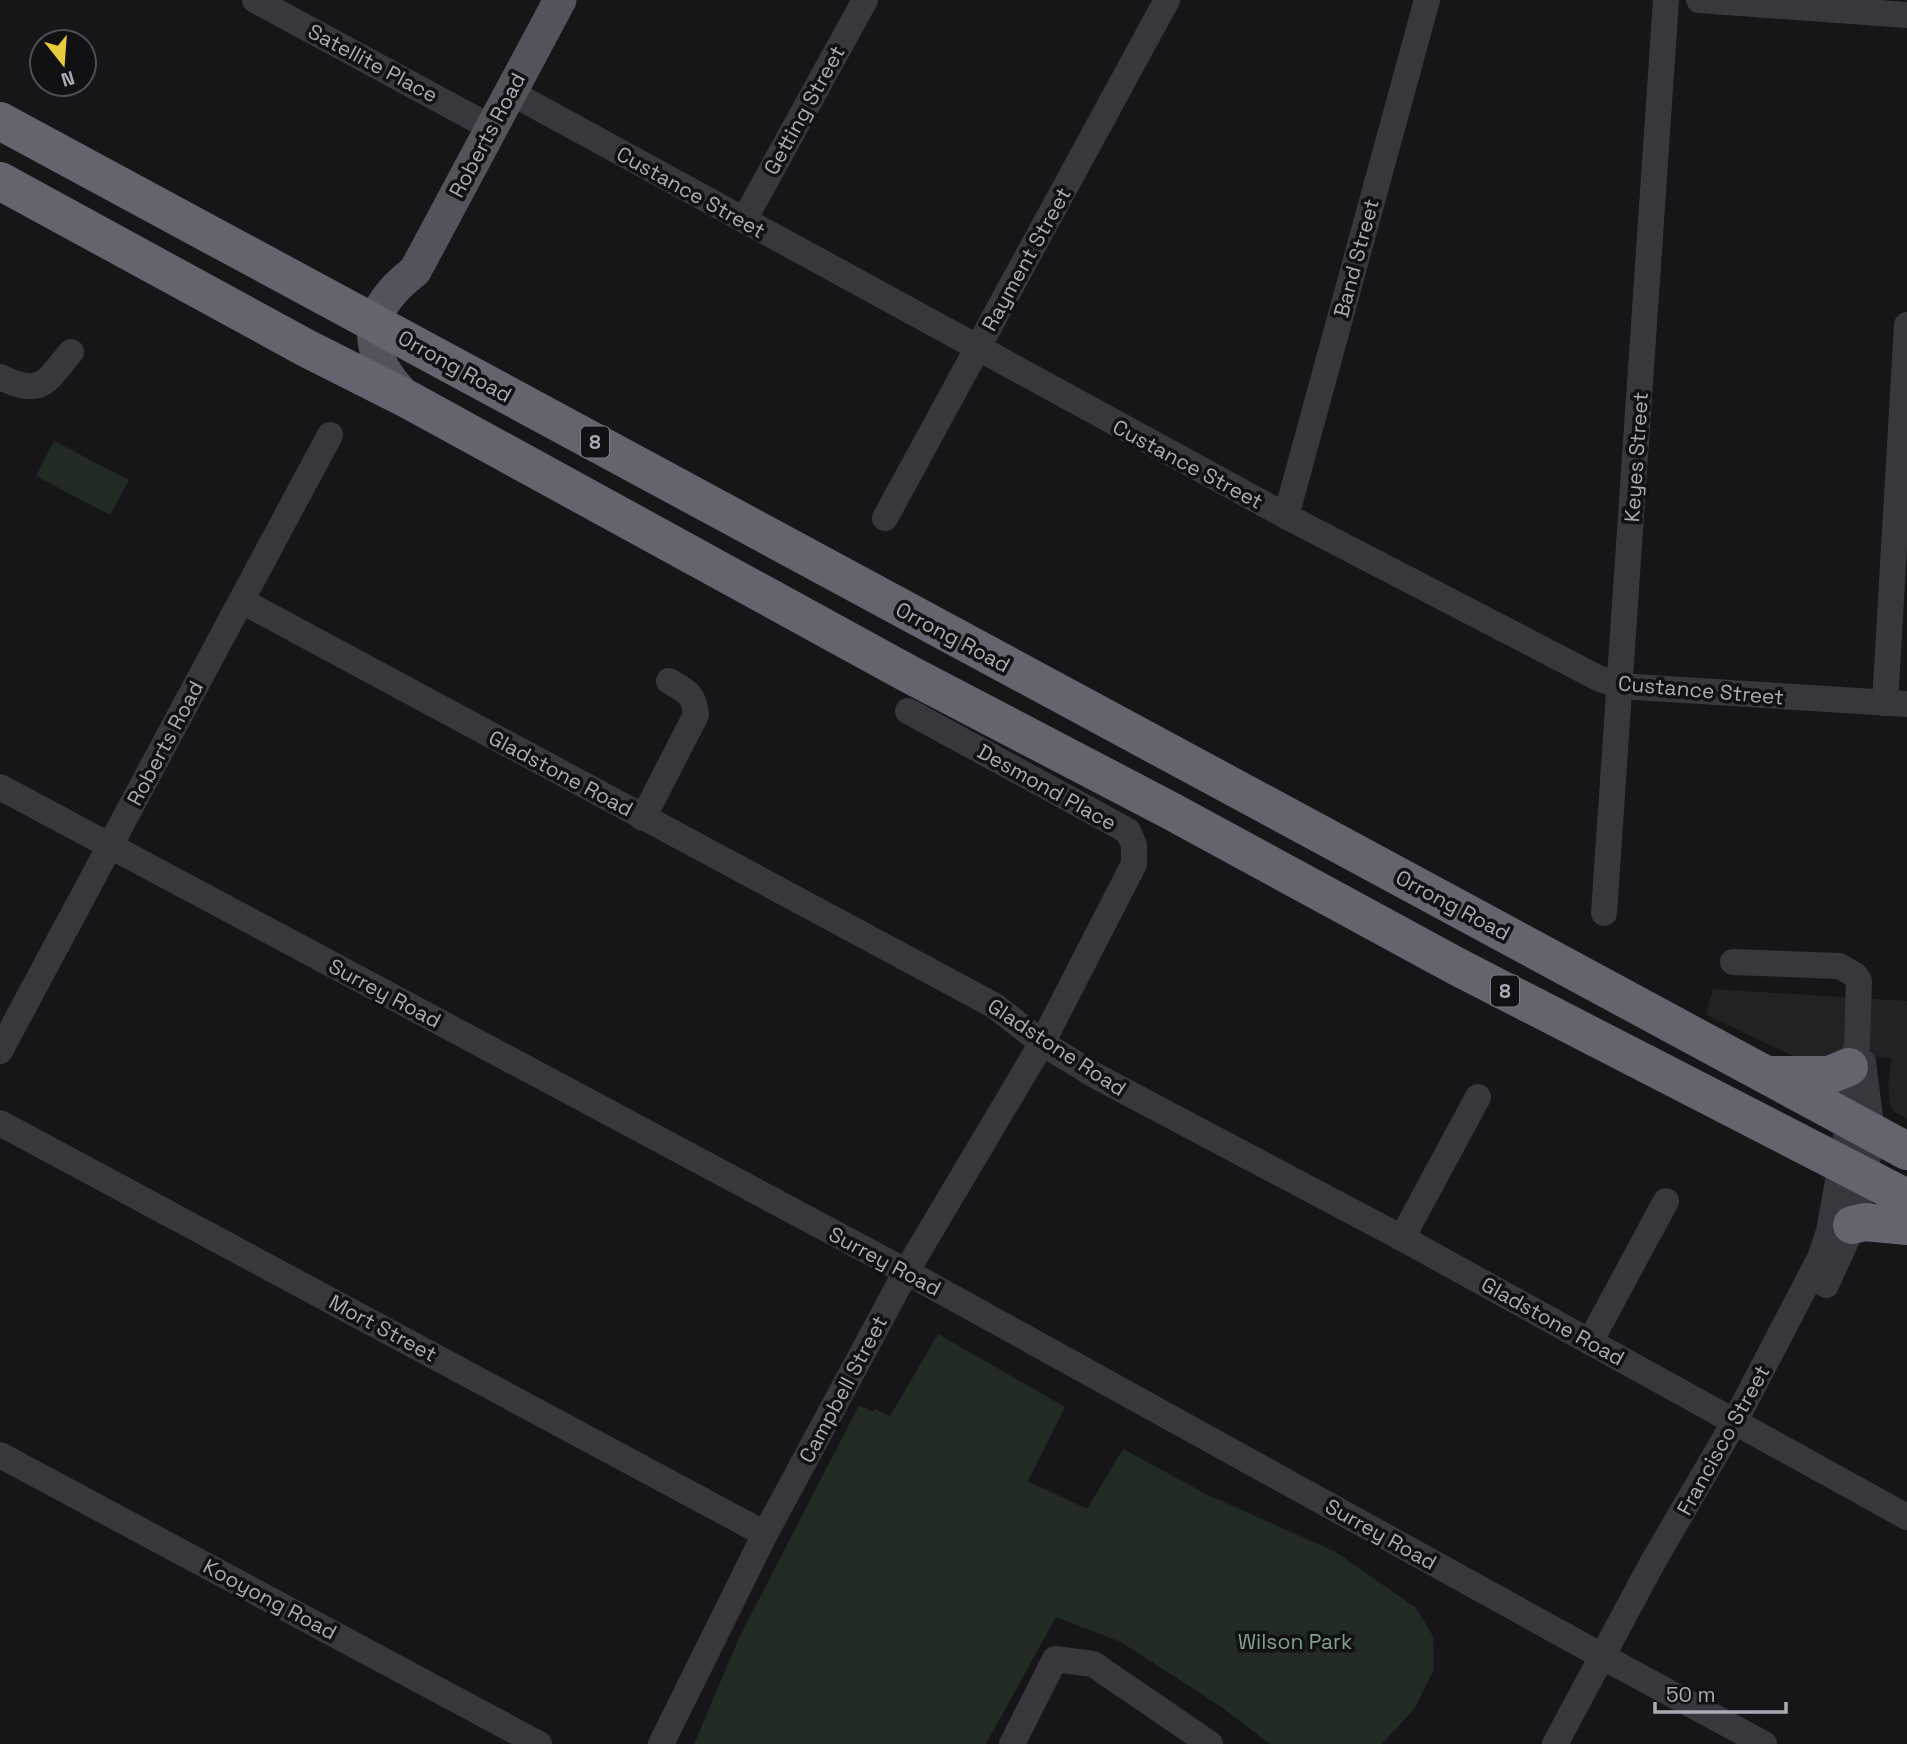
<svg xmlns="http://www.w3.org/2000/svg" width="1907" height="1744" font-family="'Space Grotesk',sans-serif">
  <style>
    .built { fill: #222225 }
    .green { fill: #222a24 }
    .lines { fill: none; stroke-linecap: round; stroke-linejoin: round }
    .minor { stroke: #37373d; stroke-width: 26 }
    .major { stroke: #53545b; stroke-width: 33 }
    .highway { stroke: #63646d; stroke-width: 38 }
    .labels { text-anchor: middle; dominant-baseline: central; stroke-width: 7; stroke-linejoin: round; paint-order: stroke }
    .shield { fill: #111113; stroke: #7b7d86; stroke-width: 2 }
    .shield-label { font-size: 19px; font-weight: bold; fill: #a9abb7 }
    .street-label { font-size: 21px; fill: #a9abb7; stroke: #111113 }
    .park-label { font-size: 21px; fill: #81a188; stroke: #111113 }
  </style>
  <rect width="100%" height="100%" fill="#161618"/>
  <!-- built -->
  <path class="built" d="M1713,989L1907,1001V1119L1893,1111L1890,1103L1888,1086L1891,1058L1829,1053L1822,1058L1804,1061L1706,1015Z"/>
  <!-- green -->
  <g class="green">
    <path d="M54,441L129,480L110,515L36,476Z"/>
    <path d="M938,1334L1065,1407L1028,1481L1087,1509L1123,1449L1208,1495L1336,1552L1416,1608L1433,1636L1434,1669L1415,1708L1382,1744H1270L1220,1706L1121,1642L1056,1617L986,1744H694L739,1638L859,1405L873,1412L875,1409L890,1416Z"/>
  </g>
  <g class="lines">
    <!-- minor -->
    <g class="minor">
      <path d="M255,0L490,127"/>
      <path d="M1699,0L1907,15"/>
      <path d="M510,92L1286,516L1598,678L1620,686L1907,704"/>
      <path d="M744,220L865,0"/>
      <path d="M0,377C42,397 45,383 71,352"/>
      <path d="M1286,516L1427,0"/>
      <path d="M885,518L1167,0"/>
      <path d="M242,601L995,1006L1042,1043L1096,1076L1402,1238L1907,1517"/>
      <path d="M1885,703L1907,325"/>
      <path d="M0,787L894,1265L1618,1665L1764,1744"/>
      <path d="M643,818L696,715C694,693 687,692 669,681"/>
      <path d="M1604,913L1666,0"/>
      <path d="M0,1051L330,435"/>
      <path d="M0,1123L765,1534"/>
      <path d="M1402,1238L1478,1097"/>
      <path d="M1826,1285L1847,1239L1860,1200L1865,1176L1872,1133L1863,1062"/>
      <path d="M1590,1342L1666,1201"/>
      <path d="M0,1455L539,1744"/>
      <path d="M661,1744L765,1534L906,1272L1042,1043L1134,864V845L1128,831L908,711"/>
      <path d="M1012,1744L1055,1659L1093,1664L1210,1744"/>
      <path d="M1555,1744L1654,1560L1734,1423L1820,1258L1829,1231L1849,1120V1067L1857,1045L1859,981L1855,975L1839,966L1733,962"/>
    </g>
    <!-- major -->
    <path class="major" d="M409,400C361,353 361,312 415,271L560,0"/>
    <!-- highway -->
    <g class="highway">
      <path d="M0,121L1907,1151"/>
      <path d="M0,181L306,348L409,400L907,673L1171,811L1456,966L1907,1198"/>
      <path d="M1772,1075H1829L1849,1067"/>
      <path d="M1852,1225L1865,1222L1907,1226"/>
    </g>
  </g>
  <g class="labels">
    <!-- shield labels -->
    <g class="shield">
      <rect x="581" y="426.5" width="28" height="31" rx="5"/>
      <rect x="1491" y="975.5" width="28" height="31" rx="5"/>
    </g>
    <g class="shield-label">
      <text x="595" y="442">8</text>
      <text x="1505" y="991">8</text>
    </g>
    <!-- street labels -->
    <g class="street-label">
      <text transform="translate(373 63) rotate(28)">Satellite Place</text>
      <text transform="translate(804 110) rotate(-61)">Getting Street</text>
      <text transform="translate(487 135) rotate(-62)">Roberts Road</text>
      <text transform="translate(691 192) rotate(29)">Custance Street</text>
      <text transform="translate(1356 258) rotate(-75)">Band Street</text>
      <text transform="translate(1026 259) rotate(-61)">Rayment Street</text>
      <text transform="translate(455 366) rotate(29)">Orrong Road</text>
      <text transform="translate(1636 457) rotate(-86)">Keyes Street</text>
      <text transform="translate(1188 464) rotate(28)">Custance Street</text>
      <text transform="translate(953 637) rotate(28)">Orrong Road</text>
      <text transform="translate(1701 690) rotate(5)">Custance Street</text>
      <text transform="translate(165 743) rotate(-62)">Roberts Road</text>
      <text transform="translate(561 773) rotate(28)">Gladstone Road</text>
      <text transform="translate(1047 787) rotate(29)">Desmond Place</text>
      <text transform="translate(1453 905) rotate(28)">Orrong Road</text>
      <text transform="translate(385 993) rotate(28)">Surrey Road</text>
      <text transform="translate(1057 1047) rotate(33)">Gladstone Road</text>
      <text transform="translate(885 1261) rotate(28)">Surrey Road</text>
      <text transform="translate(1553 1321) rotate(29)">Gladstone Road</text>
      <text transform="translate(383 1328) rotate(28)">Mort Street</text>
      <text transform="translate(843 1389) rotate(-62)">Campbell Street</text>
      <text transform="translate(1723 1440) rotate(-61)">Francisco Street</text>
      <text transform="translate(1381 1534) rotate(29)">Surrey Road</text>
      <text transform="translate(270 1599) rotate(28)">Kooyong Road</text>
    </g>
    <!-- park labels -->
    <g class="park-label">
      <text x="1295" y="1641">Wilson Park</text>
    </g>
  </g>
  <!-- north arrow -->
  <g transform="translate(63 63) rotate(163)"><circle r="33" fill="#111113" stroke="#4e4f55" stroke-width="2"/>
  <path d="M0-5L12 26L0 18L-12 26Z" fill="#e8cc3d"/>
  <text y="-10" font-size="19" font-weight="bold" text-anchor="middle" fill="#a9abb7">N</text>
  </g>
  <!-- scale -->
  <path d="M1655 1702v10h131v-10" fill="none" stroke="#a9abb7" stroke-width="3.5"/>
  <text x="1666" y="1702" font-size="21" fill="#a9abb7" stroke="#111113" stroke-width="5" paint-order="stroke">50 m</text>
</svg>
